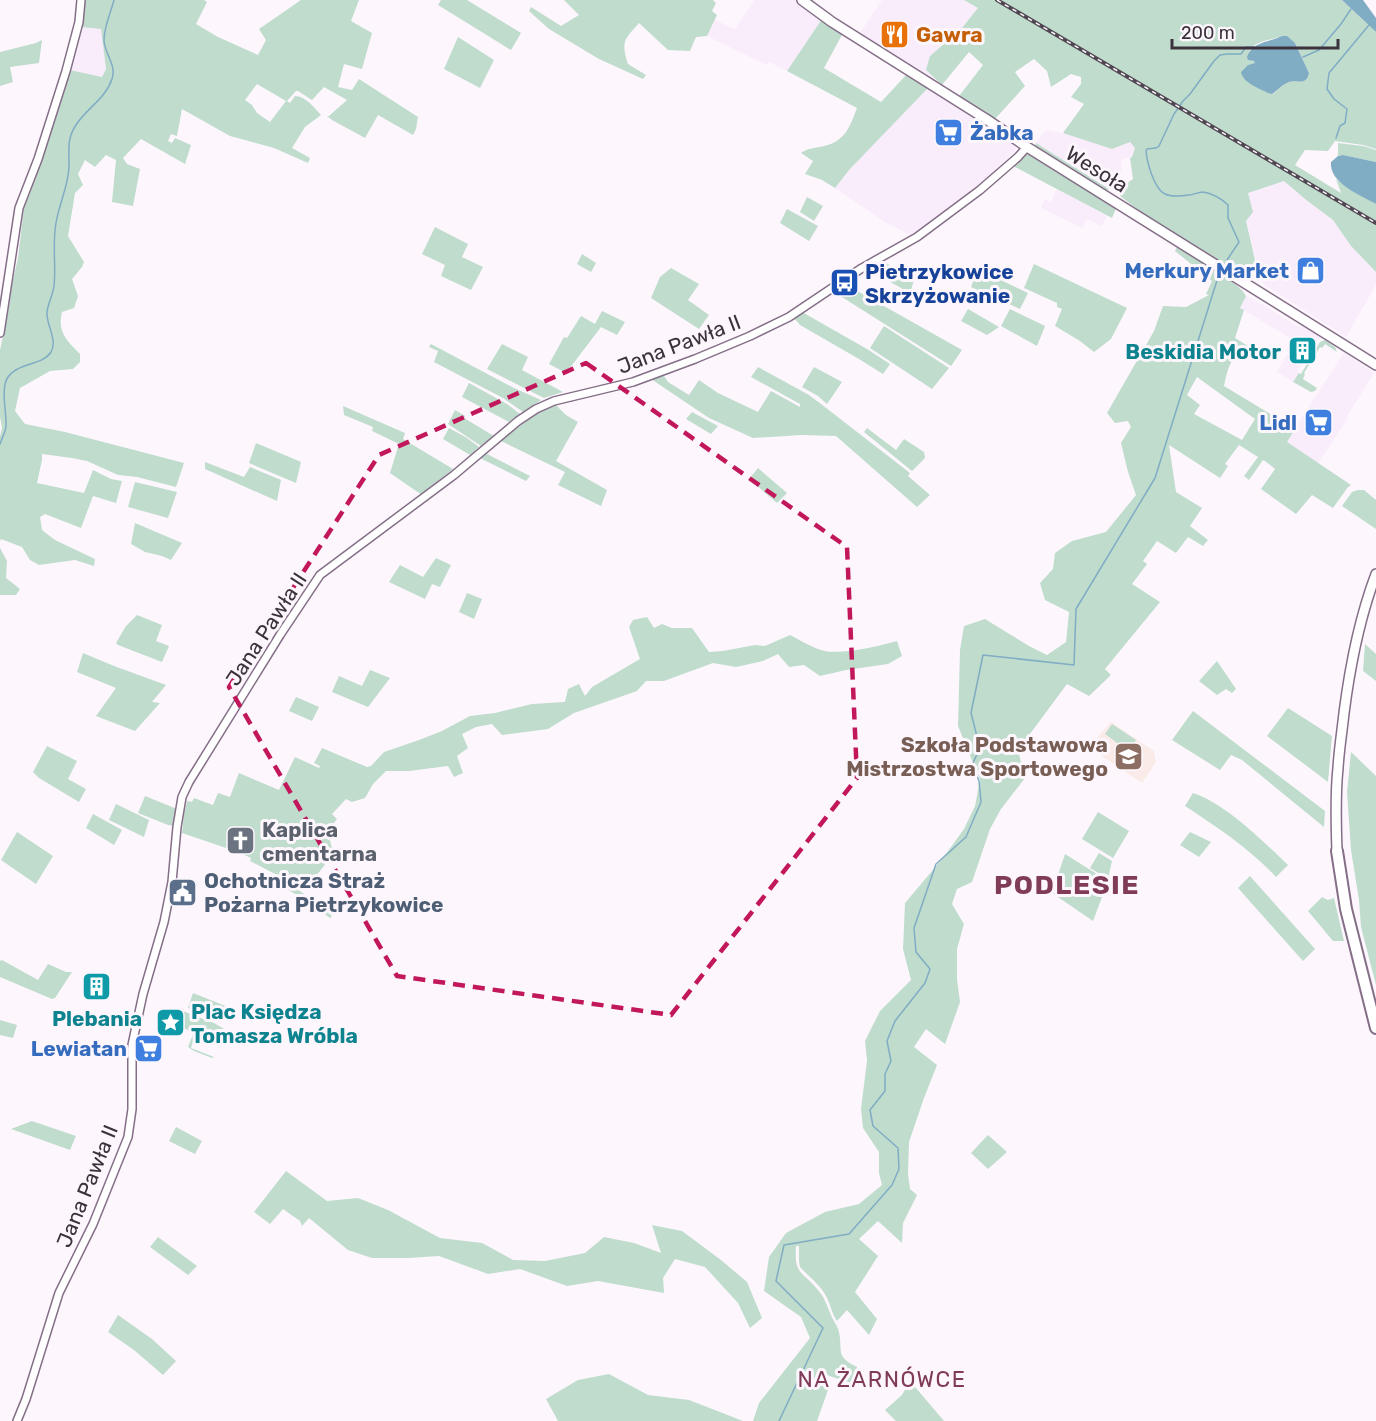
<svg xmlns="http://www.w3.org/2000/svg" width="1376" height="1421" font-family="Rubik,sans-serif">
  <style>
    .built { fill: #faedfb }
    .education { fill: #fbebe8 }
    .green { fill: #bfdccd; fill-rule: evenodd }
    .water { fill: #80acc4 }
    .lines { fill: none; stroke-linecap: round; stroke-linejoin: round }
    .stream { stroke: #80acc4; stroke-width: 1.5 }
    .minor-casing { stroke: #856e87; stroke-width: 10 }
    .major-casing { stroke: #856e87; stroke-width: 12 }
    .highway-casing { stroke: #856e87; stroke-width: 14 }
    .minor { stroke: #fff; stroke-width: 7 }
    .major { stroke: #fff; stroke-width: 9 }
    .highway { stroke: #fff; stroke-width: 10 }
    .rail-casing { stroke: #514752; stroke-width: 4 }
    .rail { stroke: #fdf7fd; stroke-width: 1.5; stroke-dasharray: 4.5; stroke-linecap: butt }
    .marked { fill: none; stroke: #c2185b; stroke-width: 4.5; stroke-dasharray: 12 8; stroke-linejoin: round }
    .labels { text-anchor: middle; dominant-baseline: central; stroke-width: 6; stroke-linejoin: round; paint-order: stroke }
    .food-label { font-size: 21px; font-weight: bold; fill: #c56008; stroke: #fdf7fd; text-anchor: start }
    .shop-label { font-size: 21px; font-weight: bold; fill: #366cbe; stroke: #fdf7fd; text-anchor: end }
    .street-label { font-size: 21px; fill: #3c323d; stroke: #fdf7fd }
    .transit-label { font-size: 21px; font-weight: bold; fill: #164399; stroke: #fdf7fd; text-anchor: start }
    .culture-label { font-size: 21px; font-weight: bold; fill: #0d838f; stroke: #fdf7fd; text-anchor: end }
    .education-label { font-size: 21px; font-weight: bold; fill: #785e54; stroke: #fdf7fd; text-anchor: end }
    .worship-label { font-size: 21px; font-weight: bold; fill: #5b616d; stroke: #fdf7fd; text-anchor: start }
    .service-label { font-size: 21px; font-weight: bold; fill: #4e5e75; stroke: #fdf7fd; text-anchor: start }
    .neighbourhood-label { font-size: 22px; letter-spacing: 1.5px; fill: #7f3b57; stroke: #fdf7fd }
    .district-label { font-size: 27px; font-weight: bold; letter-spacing: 1.5px; fill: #7f3b57; stroke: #fdf7fd }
  </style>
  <rect width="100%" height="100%" fill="#fdf7fd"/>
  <!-- built -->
  <g class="built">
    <path d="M754,0H796L822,19L787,71L769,62L766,65L707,36L715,20L735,29Z"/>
    <path d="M882,0H964L979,7L962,28L942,44L926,70L942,85L938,89L858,36Z"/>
    <path d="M81,27L102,29L106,69L102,77L70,70Z"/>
    <path d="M928,88L982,121L1016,144V150L983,181L923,228L910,235L885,222L835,188L849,170Z"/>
    <path d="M1048,130L1071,135L1130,142L1135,148L1132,157L1122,159L1120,188L1109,189L1036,143L1045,131Z"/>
    <path d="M1284,181L1305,199L1333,220L1351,246L1376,272V285L1346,337L1263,284L1260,275L1246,221L1252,212L1248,193Z"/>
    <path d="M1057,189L1107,216L1102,226L1087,219L1082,228L1041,208L1045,199L1051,202Z"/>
    <path d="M1246,296L1260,303L1295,325L1305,327L1320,336L1298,371L1299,373L1293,382L1277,372L1295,341L1240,308Z"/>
    <path d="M1344,353L1374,373L1347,416L1348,418L1318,464L1286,442Z"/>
  </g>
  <!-- education -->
  <path class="education" d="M1111,722L1154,751L1156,762L1142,783L1089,747Z"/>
  <!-- green -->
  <g class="green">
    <path d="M85,0H204L207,2L196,24L218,37L258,55L266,40L259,29L301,0H359L351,21L372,33L362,69L344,64L338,87L352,90L359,79L418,117L416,129L413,135L378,115L365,138L332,120L327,116H329L347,100L324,87L312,100L298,91H296L287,101L290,103L295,96C305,96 314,107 321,115L305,127L292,148L310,158L308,163L274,148L230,136L182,109L177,136L171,134L168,141L172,143L175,138L191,145L185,164L141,139L123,158L127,164L140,169L133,206L112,202L116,160L106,155L95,167L85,160L78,174L83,185L75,193L68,236L84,262L82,267L72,279L78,296L74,308L62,312C57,332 67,341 80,354V362L73,369L50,371L20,388L15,411L25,424L65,432L184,463L176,487L137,477L118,475L87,461L72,458L42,454V460L37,483L84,493L93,470L111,479L122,481L116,503L93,496L81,528L45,514L40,517L42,530L55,540L95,559L94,566L75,560L39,565L30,560L22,547L1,539L0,541V436L2,428L0,417V350L9,306L11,289L18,258L24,208L32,188L65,89L70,70L102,77L106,69L101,29L81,27ZM257,84L286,101L270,122L257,113L252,105L245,100Z"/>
    <path d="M441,0H467L521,33L511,50L438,5Z"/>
    <path d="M564,0H713L716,3L712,11L717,15L707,36L696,37L690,51L668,50L639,23C624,40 621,41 628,64L646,75L643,79L599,59L549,29L529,11L531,7L561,26L579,15Z"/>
    <path d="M964,0H1342L1376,32V149L1363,145L1335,141L1328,151L1305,150L1295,165L1341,193L1336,179L1342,184L1376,204V272L1351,246L1333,220L1305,199L1284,181L1248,193L1253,212L1246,221L1259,277L1253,278L1182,243L1120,196V188L1133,179L1130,158L1132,157L1135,148L1130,142L1112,149L1063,133L1084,104L1071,97L1081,84V77L1071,74L1051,87L1047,71L1034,59L1015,72L1025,86L994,120L956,100L983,65L969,52L942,85L926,70L930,56L962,28L978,8ZM1282,36L1295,43L1309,73C1306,87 1299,79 1289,82C1283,84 1278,90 1273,94L1248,65L1256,63L1254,61L1248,60C1249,56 1249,53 1250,50C1256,40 1273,40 1282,36Z"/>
    <path d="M822,19L843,33L824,68L881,102L907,74L928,88L849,170L835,188L822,180L805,174L813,161L801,153C808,148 816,148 824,146C846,141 850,126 857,108L787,71Z"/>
    <path d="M458,37L494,60L480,88L444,69Z"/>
    <path d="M42,40L39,63L10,67L13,82L0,86V52L36,43Z"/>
    <path d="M1036,143L1109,189L1107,190L1103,189L1035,146Z"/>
    <path d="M1338,143L1363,146L1376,150V162L1343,155L1338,156Z"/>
    <path d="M1031,153L1117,206L1112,218L1013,166L1024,156Z"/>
    <path d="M807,197L823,206L814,221L800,212Z"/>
    <path d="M787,209L818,226L809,241L780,223Z"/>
    <path d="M435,227L468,244L462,257L483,267L471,290L441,276L445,265L422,254Z"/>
    <path d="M1178,245L1236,285L1242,290L1246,296L1240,308L1244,310L1235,338L1248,346C1229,361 1229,364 1224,386L1295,429L1287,442L1351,485L1348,487L1333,508L1312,495L1296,514L1261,489L1275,469L1265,461L1263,460L1249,480L1244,476L1258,457L1239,445L1225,464L1228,466L1220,478L1169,445L1176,492L1202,508L1190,526L1208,540L1203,546L1188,537L1176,553L1157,541L1143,561L1147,564L1132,584L1160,602L1105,669L1111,675L1089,696L1067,684L1018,750L1025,778L1001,809L990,829L972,882L957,889L952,904L964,924L957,949V979L960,1002L945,1044L926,1029L914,1047L937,1065L924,1098L909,1142L908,1174L910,1189L917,1195L903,1223L902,1243L878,1221L859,1239L878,1256L855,1292L877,1319L869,1335L847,1310L837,1321C832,1314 831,1306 827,1298C821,1285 809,1277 800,1267L799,1262V1246H796C794,1276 802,1270 818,1290C825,1298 827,1306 831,1315C833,1321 838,1326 839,1332C843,1352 835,1356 857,1367V1370L852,1384L827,1375L824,1381L828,1390L817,1421H753L759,1403L810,1338L801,1317L764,1291L769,1257L786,1233L825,1212L859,1204L882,1185L879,1173V1152L863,1128L861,1109L867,1061L865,1041L880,1011L911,980L903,949L905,903L943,858L964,829L975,806L980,780L958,726L960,650L964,626L985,619L1029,646L1047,655L1066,642L1069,612L1045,600L1040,583L1053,569L1055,553L1072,541L1106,532L1136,495L1128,472L1121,443L1131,427L1128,421L1115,423L1107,413L1154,331L1163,306L1186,307L1209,295L1206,294L1212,281L1175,251ZM1197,377L1255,419L1242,440L1194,414L1200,405L1187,395Z"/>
    <path d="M582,254L596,263L591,272L577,264Z"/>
    <path d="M881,260L914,280L910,293L867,269Z"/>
    <path d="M1034,264L1127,308L1111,339L1094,352L1080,341L1055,326L1062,309L1057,307V303L1024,288Z"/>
    <path d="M671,268L699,284L688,300L709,315L699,329L651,298L660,277Z"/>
    <path d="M978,269L1028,293L1020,309L971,287Z"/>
    <path d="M860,272L852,288L962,350L951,366L834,292L836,289Z"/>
    <path d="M968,309L999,327L987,335L961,321Z"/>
    <path d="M1010,309L1045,326L1037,346L1001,326Z"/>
    <path d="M602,311L625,322L617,335L601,327L566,373L549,364L564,337L567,338L581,316L595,324Z"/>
    <path d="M802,312L867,349L890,364L883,374L859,359L800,325L794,318Z"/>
    <path d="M884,326L949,368L932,389L870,348Z"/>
    <path d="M1325,340L1335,347L1337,352L1325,344L1322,348L1320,347L1304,373L1305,374L1303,379L1317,388L1315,391L1311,392L1293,382L1299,373L1301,374L1320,342Z"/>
    <path d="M431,344L514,388L541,400L523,412L503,398L434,362L438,351L429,347Z"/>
    <path d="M502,344L528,357L522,370L563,392L544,398L487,369Z"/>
    <path d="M758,367L809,395L821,404L910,473L908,476L930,495L917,507L836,436L802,435L753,438L709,418L651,379V377L662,373L668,382L689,395L699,380L718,393L758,412L771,391L800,407V404L751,377Z"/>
    <path d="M814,367L842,382L827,404L818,396L802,387Z"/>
    <path d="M469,383L507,404L520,414L509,422L462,397Z"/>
    <path d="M555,404L566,415L578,422L556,461L607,490L601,506L558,485L565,472L501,441L533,415Z"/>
    <path d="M343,406L405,433L403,439L453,469L421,494L419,493L390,473L399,444L372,431L373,427L344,415Z"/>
    <path d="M455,410L465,416L464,418L494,436L481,446L448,424Z"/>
    <path d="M692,412L718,426L711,434L686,419Z"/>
    <path d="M449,428L467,438L479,447L470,455L443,439Z"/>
    <path d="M867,428L896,450L904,439L924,452L925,458L912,471L864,432Z"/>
    <path d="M256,443L301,462L296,483L249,463Z"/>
    <path d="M485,454H487L530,476L526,481L480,458Z"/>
    <path d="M205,462L244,477L250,467L281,480L277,501L205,469Z"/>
    <path d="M758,468L787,493L777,503L749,479Z"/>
    <path d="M135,482L177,492L168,518L128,507Z"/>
    <path d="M1358,490H1364L1376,500V529L1342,506L1352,492Z"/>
    <path d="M135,523L182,543L171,560L162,556L145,552L131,544Z"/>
    <path d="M0,548L7,561L6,578L20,589L16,595H0Z"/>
    <path d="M436,558L451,565L440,587L432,584L425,599L389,582L400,565L423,577Z"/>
    <path d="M467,593L482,599L474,619L459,612Z"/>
    <path d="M137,615L162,625L156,641L169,646L162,662L118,645L116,643L126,626Z"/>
    <path d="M647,617L654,628L662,624L672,628H692L709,652L723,651L755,645L765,646L790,635C800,640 811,647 821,650C837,656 880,646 897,641L902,656L888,664L846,670L820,676L804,665L789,667L778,654L763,661L736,667L713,663L664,681H646L637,691L574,713L548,729L502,735L492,724L476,727L462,734L468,748L457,756L463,773L454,777L448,766L409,771H386L373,784L365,798L352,802L346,799L332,814L337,819C327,831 328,834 332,848L324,866L304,891L296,885L250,861L251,858L238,852L237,850L233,849L232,850L182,833L184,814L187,801L192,802L194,798L213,805L218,793L230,797L239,773L279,790L295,757L319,768L320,766L314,763L322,748L367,767L371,766L384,752L419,740L442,731L470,716L495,713L532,704L565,702L568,689L579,684L585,696L592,687L640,659L629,627L633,620Z"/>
    <path d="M1365,644L1376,654V681L1363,671Z"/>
    <path d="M83,653L114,666L166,685L152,702L160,703L135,731L96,716L116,688L77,672Z"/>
    <path d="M1217,661L1236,689L1232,693L1226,689L1217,695L1199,681Z"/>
    <path d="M370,670L390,678L368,707L332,692L339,676L362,686Z"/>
    <path d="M296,697L319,707L312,721L289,711Z"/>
    <path d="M1288,708L1332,736L1328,782L1267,736Z"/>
    <path d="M1193,711L1325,811L1324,827L1242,760L1231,755L1220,770L1172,740Z"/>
    <path d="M1112,724L1136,740L1128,751L1105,734Z"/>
    <path d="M47,746L77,761L68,779L86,789L79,802L39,778L33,772Z"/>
    <path d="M1351,752L1376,776V985L1361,927L1359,900L1351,850L1347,792Z"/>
    <path d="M1193,793C1226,804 1263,841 1288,865L1276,877C1250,849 1217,827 1185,806Z"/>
    <path d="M145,796L177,809L175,826L168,825L138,813Z"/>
    <path d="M116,804L149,820L144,837L109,820Z"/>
    <path d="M1098,812L1129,831L1113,858L1082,839Z"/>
    <path d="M93,814L122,830L114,845L86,828Z"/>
    <path d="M17,832L53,856L36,884L1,860Z"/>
    <path d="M1190,832L1211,842L1199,857L1180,845Z"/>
    <path d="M1099,853L1112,861L1108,879L1090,868Z"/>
    <path d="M1065,854L1108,881L1093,921L1052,893Z"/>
    <path d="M1250,876L1315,949L1303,961L1238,888Z"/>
    <path d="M276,878C296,888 316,900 332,916L330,918L303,898L277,884Z"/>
    <path d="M1322,897L1328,900L1334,898L1344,941H1333L1308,911Z"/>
    <path d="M2,960L38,980L48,964L66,972H72L55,998L52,999L0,977V961Z"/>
    <path d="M193,993L228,1007L221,1022L188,1008Z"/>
    <path d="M180,1010L214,1023L226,1030L220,1044L195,1035L191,1048L214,1057L212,1058L194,1051L188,1047L194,1032L174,1025Z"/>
    <path d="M0,1020L17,1025L13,1038L0,1035Z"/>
    <path d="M32,1121L76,1136L70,1150L11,1129Z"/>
    <path d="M176,1127L202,1141L195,1154L169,1141Z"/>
    <path d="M988,1135L1007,1152L988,1169L971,1153Z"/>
    <path d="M286,1171L327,1201L358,1198L388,1210L440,1238L482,1243L513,1260L545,1261L585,1253L604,1237L634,1243L661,1253L652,1225L682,1231L721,1260L747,1282L762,1318L750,1328L738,1303L705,1267L675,1259L663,1278L664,1293L598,1281L567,1286L520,1269L488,1274L439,1256L408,1258H372L348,1250L309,1218L302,1226L300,1221L283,1209L270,1224L254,1212Z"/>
    <path d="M158,1237L197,1266L188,1275L150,1247Z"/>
    <path d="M118,1315L152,1339L176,1361L163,1375L134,1350L108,1332Z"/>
    <path d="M609,1374L648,1395L689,1400L743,1421H558L546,1399L578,1380Z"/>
    <path d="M910,1381L944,1421H896L885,1410L902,1395Z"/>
  </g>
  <!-- water -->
  <g class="water">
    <path d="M1342,0H1363L1376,18V32Z"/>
    <path d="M1282,36H1287L1295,43L1309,73C1306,87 1298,79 1289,82C1283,84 1278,90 1272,94L1268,93C1259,88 1243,83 1241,72L1248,65L1255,63L1254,61L1248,60L1247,57C1253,41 1268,43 1282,36Z"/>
    <path d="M1343,155L1376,162V204C1360,195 1329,183 1331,162L1338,156Z"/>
  </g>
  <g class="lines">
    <!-- stream -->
    <g class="stream">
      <path d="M1303,57L1319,50L1341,24L1351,9"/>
      <path d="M1336,138L1340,126L1345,123L1347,109L1334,99L1327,89L1329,73L1369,25"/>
      <path d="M1227,260L1239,242L1228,218V205C1222,199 1212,193 1203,192C1198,192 1193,195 1189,195C1182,196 1171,197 1165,194C1154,189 1147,162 1146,151L1147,149L1156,148L1159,146L1174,114L1183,101L1190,94L1214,61L1220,55L1227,54H1241L1246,47H1254"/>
      <path d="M0,444C2,438 5,433 6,427C7,413 0,389 8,377C19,362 42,366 51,352C58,340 46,325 47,312C48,303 53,295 54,286C56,268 53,250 55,231C56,209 69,188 69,165C69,150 67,138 76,125C86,109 106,98 112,79C117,65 104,53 104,40C104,27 111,12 114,0"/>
      <path d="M779,1421L823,1328L776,1281L784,1245L849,1234L892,1185L899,1169L898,1148L873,1126L870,1110L885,1091V1074L891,1061L887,1041L895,1021L925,983L930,969L916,952L914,928L936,864L966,837L981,802L979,781L972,765L980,748L971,713L983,655L1074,665L1076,609L1155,478L1219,274"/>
    </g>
    <defs>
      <g id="minor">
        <path d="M0,333L19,208L38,159L66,71L79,22L81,0"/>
        <path d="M17,1421L26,1399L59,1293L93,1224L128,1137L132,1109V1045L143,994L164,922L172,882L177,827L182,797L189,782L280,635L320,575L454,475L518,421L536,409L554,401L633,382L695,359L750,336L789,317L862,268L917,237L980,190L1018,157L1027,147"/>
      </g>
      <g id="major">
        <path d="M802,0L832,22L986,119L1027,147L1376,365"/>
        <path d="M1337,851C1336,824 1335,796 1338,768C1339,750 1342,732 1344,713C1350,666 1359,619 1376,574"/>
      </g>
      <path id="highway" d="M1337,851L1346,909L1376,1028"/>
    </defs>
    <!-- minor casing -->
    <use href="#minor" class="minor-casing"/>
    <!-- major casing -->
    <use href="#major" class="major-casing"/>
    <!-- highway casing -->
    <use href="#highway" class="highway-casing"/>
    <!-- minor -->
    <use href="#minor" class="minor"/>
    <!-- major -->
    <use href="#major" class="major"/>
    <!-- highway -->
    <use href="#highway" class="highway"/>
    <defs>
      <path id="rail" d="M997,0L1376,223"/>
    </defs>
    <!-- rail casing -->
    <use href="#rail" class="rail-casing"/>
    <!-- rail -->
    <use href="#rail" class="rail"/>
  </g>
  <!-- marked area -->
  <path class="marked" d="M586,363L847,547L857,778L671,1015L397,976L229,687L379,455Z"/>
  <!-- icons -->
  <defs>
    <symbol id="restaurant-square" viewBox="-11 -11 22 22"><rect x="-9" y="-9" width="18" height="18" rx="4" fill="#e8710a" stroke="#fdf7fd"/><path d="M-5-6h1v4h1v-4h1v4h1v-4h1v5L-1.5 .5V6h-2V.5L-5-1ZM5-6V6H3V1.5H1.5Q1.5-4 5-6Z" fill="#fff"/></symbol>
    <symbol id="supermarket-square" viewBox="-11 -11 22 22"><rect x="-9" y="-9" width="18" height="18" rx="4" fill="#3f7fe0" stroke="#fdf7fd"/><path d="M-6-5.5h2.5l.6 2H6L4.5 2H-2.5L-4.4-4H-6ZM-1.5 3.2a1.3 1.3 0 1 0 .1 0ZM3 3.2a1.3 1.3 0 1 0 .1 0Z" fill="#fff"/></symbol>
    <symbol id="shop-square" viewBox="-11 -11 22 22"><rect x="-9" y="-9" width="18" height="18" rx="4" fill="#3f7fe0" stroke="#fdf7fd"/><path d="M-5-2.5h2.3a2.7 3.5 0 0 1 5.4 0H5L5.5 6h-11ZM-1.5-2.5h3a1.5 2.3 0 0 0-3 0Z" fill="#fff"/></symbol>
    <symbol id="bus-square" viewBox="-11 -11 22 22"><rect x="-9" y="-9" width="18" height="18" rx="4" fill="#1a4fb4" stroke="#fdf7fd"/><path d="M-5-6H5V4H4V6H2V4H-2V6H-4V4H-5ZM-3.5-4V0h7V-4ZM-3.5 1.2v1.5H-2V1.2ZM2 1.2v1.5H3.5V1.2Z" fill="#fff"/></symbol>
    <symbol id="building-square" viewBox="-11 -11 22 22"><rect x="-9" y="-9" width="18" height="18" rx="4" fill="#0f9aa8" stroke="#fdf7fd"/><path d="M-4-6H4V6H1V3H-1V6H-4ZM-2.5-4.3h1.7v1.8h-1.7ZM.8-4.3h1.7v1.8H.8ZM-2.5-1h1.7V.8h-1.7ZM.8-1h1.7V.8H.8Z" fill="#fff"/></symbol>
    <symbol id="school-square" viewBox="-11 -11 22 22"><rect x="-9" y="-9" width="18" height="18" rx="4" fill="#8d6e63" stroke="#fdf7fd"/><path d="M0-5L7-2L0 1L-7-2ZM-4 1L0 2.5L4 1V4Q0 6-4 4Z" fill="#fff"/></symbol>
    <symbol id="church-square" viewBox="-11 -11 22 22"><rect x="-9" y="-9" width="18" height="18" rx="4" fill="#6b7280" stroke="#fdf7fd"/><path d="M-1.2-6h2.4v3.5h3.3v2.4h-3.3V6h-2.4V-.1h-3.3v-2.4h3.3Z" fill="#fff"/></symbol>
    <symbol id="civic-square" viewBox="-11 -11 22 22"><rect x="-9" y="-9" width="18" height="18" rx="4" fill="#5c6f8a" stroke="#fdf7fd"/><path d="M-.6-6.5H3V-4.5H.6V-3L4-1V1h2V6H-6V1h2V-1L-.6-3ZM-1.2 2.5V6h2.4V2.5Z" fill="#fff"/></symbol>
    <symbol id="sight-square" viewBox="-11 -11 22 22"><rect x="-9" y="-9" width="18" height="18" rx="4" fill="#0f9aa8" stroke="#fdf7fd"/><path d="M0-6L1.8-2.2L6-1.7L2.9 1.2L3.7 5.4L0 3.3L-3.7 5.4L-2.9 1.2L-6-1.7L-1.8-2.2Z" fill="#fff"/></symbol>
  </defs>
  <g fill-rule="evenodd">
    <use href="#restaurant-square" x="878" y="18" width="33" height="33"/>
    <use href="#supermarket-square" x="932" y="116" width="33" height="33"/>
    <use href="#shop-square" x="1294" y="254" width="33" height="33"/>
    <use href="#bus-square" x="828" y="266" width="33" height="33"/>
    <use href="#building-square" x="1286" y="334" width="33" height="33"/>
    <use href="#supermarket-square" x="1302" y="406" width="33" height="33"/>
    <use href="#school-square" x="1112" y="740" width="33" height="33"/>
    <use href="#church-square" x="224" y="824" width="33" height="33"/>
    <use href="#civic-square" x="166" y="876" width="33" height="33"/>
    <use href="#building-square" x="80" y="970" width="33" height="33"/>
    <use href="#sight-square" x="154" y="1006" width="33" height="33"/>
    <use href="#supermarket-square" x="132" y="1032" width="33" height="33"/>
  </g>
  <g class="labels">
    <!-- food labels -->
    <g class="food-label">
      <text x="916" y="34">Gawra</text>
    </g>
    <!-- shop labels -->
    <g class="shop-label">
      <text x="970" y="132" text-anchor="start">Żabka</text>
      <text x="1289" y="270">Merkury Market</text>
      <text x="1297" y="422">Lidl</text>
      <text x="127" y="1048">Lewiatan</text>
    </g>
    <!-- street labels -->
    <g class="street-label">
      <text transform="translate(1097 169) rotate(32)">Wesoła</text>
      <text transform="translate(679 344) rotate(-21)">Jana Pawła II</text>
      <text transform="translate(266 629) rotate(-57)">Jana Pawła II</text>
      <text transform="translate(87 1186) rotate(-68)">Jana Pawła II</text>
    </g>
    <!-- transit labels -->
    <g class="transit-label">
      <text x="865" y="271">Pietrzykowice<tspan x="865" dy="24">Skrzyżowanie</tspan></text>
    </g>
    <!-- culture labels -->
    <g class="culture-label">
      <text x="1281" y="351">Beskidia Motor</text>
      <text x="191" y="1011" text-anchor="start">Plac Księdza<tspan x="191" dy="24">Tomasza Wróbla</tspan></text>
      <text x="97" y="1018" text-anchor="middle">Plebania</text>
    </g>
    <!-- education labels -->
    <g class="education-label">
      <text x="1108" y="744">Szkoła Podstawowa<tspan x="1108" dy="24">Mistrzostwa Sportowego</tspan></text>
    </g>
    <!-- worship labels -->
    <g class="worship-label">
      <text x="262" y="829">Kaplica<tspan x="262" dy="24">cmentarna</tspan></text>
    </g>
    <!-- service labels -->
    <g class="service-label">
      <text x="204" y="880">Ochotnicza Straż<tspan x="204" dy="24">Pożarna Pietrzykowice</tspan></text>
    </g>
    <!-- neighbourhood labels -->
    <g class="neighbourhood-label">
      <text x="882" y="1379">NA ŻARNÓWCE</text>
    </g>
    <!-- district labels -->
    <g class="district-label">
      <text x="1067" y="885">PODLESIE</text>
    </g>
  </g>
  <!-- scale -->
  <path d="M1172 39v9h166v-9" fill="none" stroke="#3c323d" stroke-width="3"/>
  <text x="1181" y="39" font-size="18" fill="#3c323d" stroke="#fdf7fd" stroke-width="4.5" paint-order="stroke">200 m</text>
</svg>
